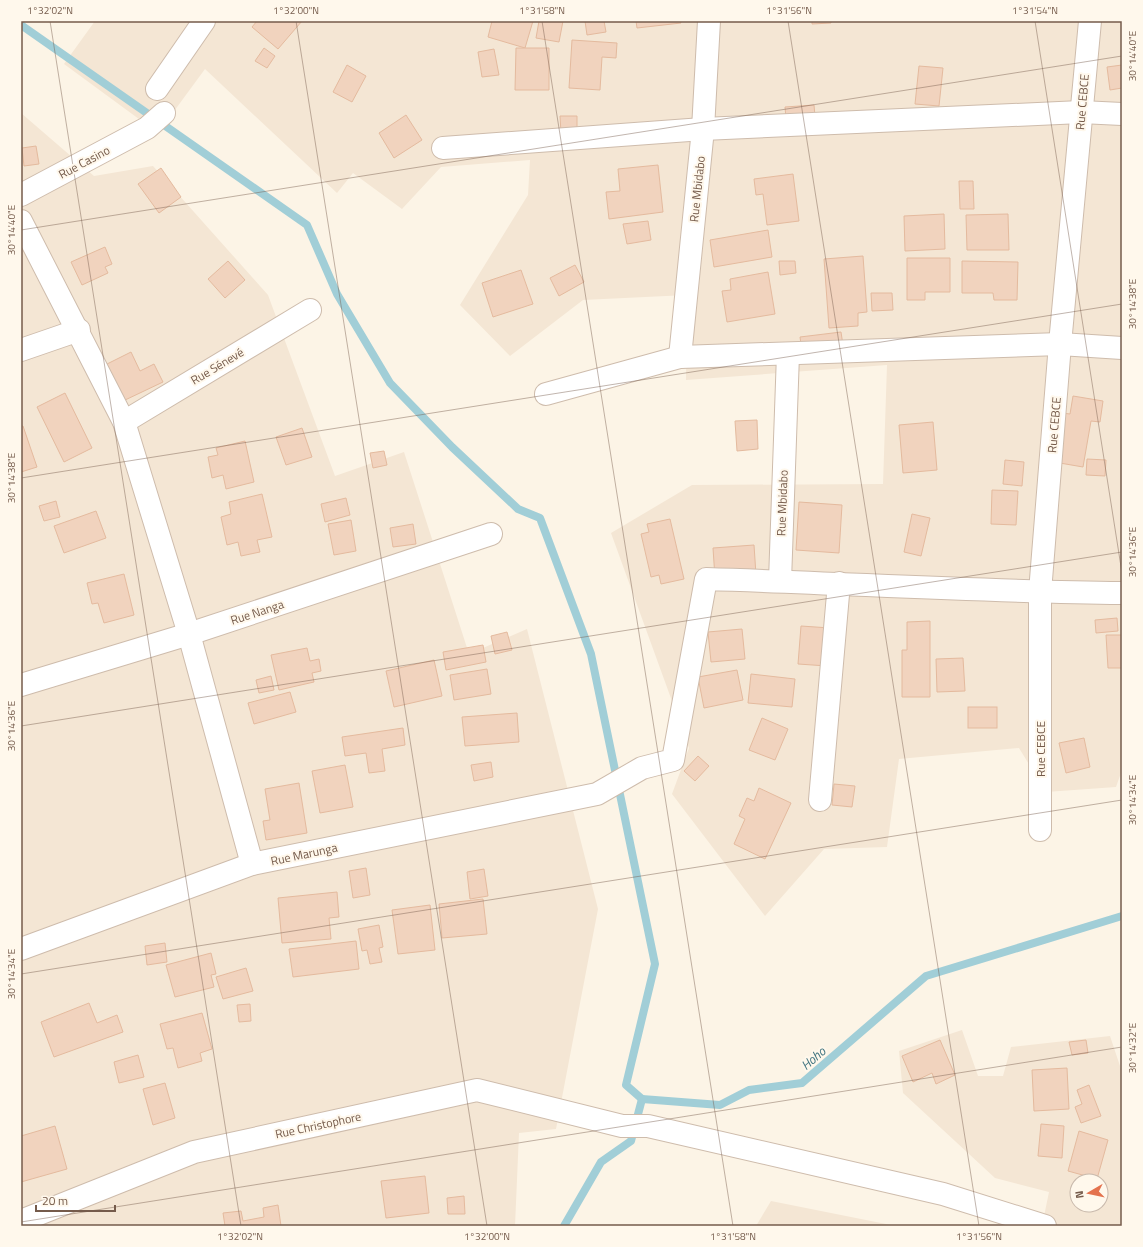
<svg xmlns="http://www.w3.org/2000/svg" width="1143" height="1247" font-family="'Titillium Web',sans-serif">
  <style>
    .residential { fill: #f4e6d4; fill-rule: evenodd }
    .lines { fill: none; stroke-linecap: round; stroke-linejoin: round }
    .stream { stroke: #a1ced7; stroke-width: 8 }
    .building { fill: #f1d3be; stroke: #e4ba9e }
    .minor-casing { stroke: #cebcac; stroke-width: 24 }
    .minor { stroke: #fff; stroke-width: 22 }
    .ticks { fill: none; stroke: #755b4b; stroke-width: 1; stroke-opacity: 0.45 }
    .labels { text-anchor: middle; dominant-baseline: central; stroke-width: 4; stroke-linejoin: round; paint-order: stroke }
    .street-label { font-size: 12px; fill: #755b4b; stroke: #fff8ec }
    .water-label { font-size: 13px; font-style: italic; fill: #427581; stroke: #fff8ec }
    .neatline { fill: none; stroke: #755b4b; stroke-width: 1.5 }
    .ticks-label { font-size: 10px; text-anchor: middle; fill: #755b4b }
  </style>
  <rect width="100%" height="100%" fill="#fcf4e6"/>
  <!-- residential -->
  <g class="residential">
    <path d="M95,21H1122V770L1116,787L1046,792L1019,748L899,759L887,847L824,849L765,916L672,794L689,748L611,533L692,485L883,484L887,365L686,380L687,295L583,300L510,356L460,305L528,195L530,160L441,167L402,209L353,173L337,193L205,69L158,133L64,64Z"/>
    <path d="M21,113L94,176L153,166L268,295L335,476L404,452L469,654L527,629L598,909L556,1129L519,1133L515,1226H21Z"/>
    <path d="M962,1030L978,1076H1003L1011,1047L1110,1036L1122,1072V1226H1042L1049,1192L995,1178L903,1093L899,1051ZM1077,1181H1101V1205H1077Z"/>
    <path d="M771,1201L896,1226H756Z"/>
  </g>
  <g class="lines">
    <!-- stream -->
    <g class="stream">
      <path d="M21,25L307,225L337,294L390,383L452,447L518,509L540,518L591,654L655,964L626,1085L642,1099"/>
      <path d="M642,1099L720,1105L749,1090L802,1083L926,976L1122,916"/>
      <path d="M564,1226L601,1162L631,1141L642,1099"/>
    </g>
  </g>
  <!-- building -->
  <g class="building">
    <path d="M257,21H302L278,49L252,27Z"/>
    <path d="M492,21H533L525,48L488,37Z"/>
    <path d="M539,21H563L559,42L536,38Z"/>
    <path d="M585,21H604L606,32L587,35Z"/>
    <path d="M636,21H680L681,23L637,28Z"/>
    <path d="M812,21H831V23L812,24Z"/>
    <path d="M572,40L617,43L616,58L602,57L600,90L569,88Z"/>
    <path d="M264,48L275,56L267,68L255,61Z"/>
    <path d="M516,48H549V90H515Z"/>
    <path d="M494,49L499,75L482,77L478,52Z"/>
    <path d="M347,65L366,76L352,102L333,92Z"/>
    <path d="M1122,65V88L1110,90L1107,67Z"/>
    <path d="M919,66L943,68L939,106L915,104Z"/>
    <path d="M814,105L816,128L787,130L785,107Z"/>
    <path d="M406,115L422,140L394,158L379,133Z"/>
    <path d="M560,116H577V133H561Z"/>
    <path d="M36,146L39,164L24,166L22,148Z"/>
    <path d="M658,165L663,212L609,219L606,192L620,191L618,169Z"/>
    <path d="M161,168L181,197L159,213L138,184Z"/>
    <path d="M793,174L799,221L767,225L763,194L756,195L754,179Z"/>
    <path d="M959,181H973L974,209H960Z"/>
    <path d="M944,214L945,249L905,251L904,216Z"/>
    <path d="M1008,214L1009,250H967L966,215Z"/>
    <path d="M648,221L651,240L627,244L623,224Z"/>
    <path d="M768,230L772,257L714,267L710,240Z"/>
    <path d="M105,247L112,264L105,267L108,273L82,285L71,262Z"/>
    <path d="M863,256L867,312L858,313V326L829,328L824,259Z"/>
    <path d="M907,258H950V292H925V300H907Z"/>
    <path d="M228,261L245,280L225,298L208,279Z"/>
    <path d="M779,261H795L796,273L780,275Z"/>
    <path d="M962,261L1018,262L1017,300H994L993,293H962Z"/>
    <path d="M575,265L584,282L559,296L550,278Z"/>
    <path d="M521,270L533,304L493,317L482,283Z"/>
    <path d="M768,272L775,314L727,322L722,291L731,290L730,279Z"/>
    <path d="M871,293H892L893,310L872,311Z"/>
    <path d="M841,332L844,352L803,358L800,337Z"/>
    <path d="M131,352L140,371L154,364L163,382L123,401L105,365Z"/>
    <path d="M65,393L92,448L64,462L37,407Z"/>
    <path d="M1073,396L1103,401L1100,422L1091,421L1083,467L1054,462L1062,413L1070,414Z"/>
    <path d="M757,420L758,449L737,451L735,421Z"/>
    <path d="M933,422L937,470L903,473L899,425Z"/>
    <path d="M21,426H23L37,467L21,472Z"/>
    <path d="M302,428L312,457L286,465L276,437Z"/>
    <path d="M245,441L254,482L226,489L223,475L212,478L208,457L218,455L216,448Z"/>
    <path d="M384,451L387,465L373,468L370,453Z"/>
    <path d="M1087,459L1106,460L1105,476L1086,475Z"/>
    <path d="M1005,460L1024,462L1022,486L1003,484Z"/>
    <path d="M992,490L1018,491L1016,525L991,524Z"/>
    <path d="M262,494L272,537L257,540L260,552L241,556L238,542L227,545L221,517L231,514L229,502Z"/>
    <path d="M346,498L350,515L325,522L321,504Z"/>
    <path d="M56,501L60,517L44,521L39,506Z"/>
    <path d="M799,502L842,505L839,553L796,550Z"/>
    <path d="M96,511L106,538L64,553L54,526Z"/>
    <path d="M912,514L930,518L921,556L904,552Z"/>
    <path d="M670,519L684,579L661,584L659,575L651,577L641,534L649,532L647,524Z"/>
    <path d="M351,520L356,551L334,555L328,524Z"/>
    <path d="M413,524L416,544L393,547L390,528Z"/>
    <path d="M754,545L756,575L715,578L713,548Z"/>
    <path d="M124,574L134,615L104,623L98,603L92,604L87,583Z"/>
    <path d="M1117,618L1118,631L1096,633L1095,620Z"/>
    <path d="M930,621V697H902V650H907V622Z"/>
    <path d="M801,626L830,628L827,666L798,664Z"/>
    <path d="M742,629L745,659L711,662L708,632Z"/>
    <path d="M507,632L512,650L495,654L491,636Z"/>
    <path d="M1106,635H1122V668H1108Z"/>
    <path d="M483,645L486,662L446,670L443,652Z"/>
    <path d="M307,648L310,661L319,659L321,671L312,673L314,682L279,690L271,655Z"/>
    <path d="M963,658L965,691L937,692L936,659Z"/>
    <path d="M434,660L442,696L394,707L386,671Z"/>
    <path d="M487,669L491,694L454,700L450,675Z"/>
    <path d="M737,670L743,700L704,708L698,677Z"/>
    <path d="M751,674L795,679L792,707L748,703Z"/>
    <path d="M271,676L274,690L259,693L256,680Z"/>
    <path d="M290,692L296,712L254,724L248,703Z"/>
    <rect x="968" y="707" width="29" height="21"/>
    <path d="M517,713L519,742L465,746L462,717Z"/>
    <path d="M762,718L788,729L775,760L749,750Z"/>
    <path d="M403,728L405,745L382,749L385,771L369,773L366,753L345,756L342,737Z"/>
    <path d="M1084,738L1090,767L1066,773L1059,743Z"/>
    <path d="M698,756L709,766L695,781L684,771Z"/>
    <path d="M491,762L493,777L474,781L471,765Z"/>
    <path d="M345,765L353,807L320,813L312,771Z"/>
    <path d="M299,783L307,833L266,840L263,821L270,820L265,789Z"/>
    <path d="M834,784L855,786L852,807L832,805Z"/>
    <path d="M759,788L791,803L765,859L734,844L745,819L739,816L747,798L754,801Z"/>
    <path d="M366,868L370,895L353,898L349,871Z"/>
    <path d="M484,869L488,896L470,899L467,872Z"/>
    <path d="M337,892L339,917L329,918L331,939L282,943L278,898Z"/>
    <path d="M483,899L487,934L442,938L439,904Z"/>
    <path d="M430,905L435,950L398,954L392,910Z"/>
    <path d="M379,925L383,947L379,948L382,962L370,964L367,950L362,951L358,929Z"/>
    <path d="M356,941L359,969L293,977L289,949Z"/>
    <path d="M165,943L167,962L147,965L145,946Z"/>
    <path d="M211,953L216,974L211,975L214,987L175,997L166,965Z"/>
    <path d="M246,968L253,991L223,999L216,977Z"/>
    <path d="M89,1003L97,1023L117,1015L123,1032L54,1057L41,1022Z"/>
    <path d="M250,1004L251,1021L239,1022L237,1005Z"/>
    <path d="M202,1013L212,1049L200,1053L202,1061L178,1068L173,1048L167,1049L160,1024Z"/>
    <path d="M940,1040L955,1075L936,1084L932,1073L913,1082L902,1056Z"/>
    <path d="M1086,1040L1088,1053L1072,1055L1069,1042Z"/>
    <path d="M138,1055L144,1077L119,1083L114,1062Z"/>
    <path d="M1067,1068L1069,1109L1034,1111L1032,1070Z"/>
    <path d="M165,1083L175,1118L153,1125L143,1089Z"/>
    <path d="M1089,1085L1101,1116L1081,1123L1075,1107L1082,1104L1077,1090Z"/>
    <path d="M1041,1124L1064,1126L1062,1158L1038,1156Z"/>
    <path d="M55,1126L67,1169L21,1182V1136Z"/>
    <path d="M1079,1131L1108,1140L1097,1179L1068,1171Z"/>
    <path d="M425,1176L429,1213L386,1218L381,1181Z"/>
    <path d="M464,1196L465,1214H448L447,1198Z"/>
    <path d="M278,1205L281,1226H225L223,1213L241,1211L243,1221L264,1217L263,1208Z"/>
  </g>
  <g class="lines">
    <defs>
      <g id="minor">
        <path d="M157,89L204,21"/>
        <path d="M443,148L703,129L1081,112L1122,114"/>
        <path d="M21,195L147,128L164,113"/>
        <path d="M21,221L124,422L189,634L252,864"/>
        <path d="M21,350L79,330"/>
        <path d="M680,357L703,129L709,21"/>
        <path d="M546,394L680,357L1060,344L1122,348"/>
        <path d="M124,422L310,310"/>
        <path d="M780,581L788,354"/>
        <path d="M21,685L189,634L491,534"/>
        <path d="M820,800L839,583"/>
        <path d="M1040,830V592L1060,344L1090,21"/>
        <path d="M21,949L252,864L597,794L642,768L673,760L706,579C845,583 983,592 1122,593"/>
        <path d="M21,1221L194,1152L477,1090L622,1126H648L943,1194L1045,1226"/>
      </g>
    </defs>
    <!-- minor casing -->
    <use href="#minor" class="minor-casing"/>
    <!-- minor -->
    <use href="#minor" class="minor"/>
  </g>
  <!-- ticks -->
  <path class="ticks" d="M50,21L241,1226M296,21L487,1226M542,21L733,1226M788,21L979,1226M1035,21L1122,573M21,230L1122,56M21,478L1122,304M21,726L1122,552M21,974L1122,800M21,1222L1122,1047"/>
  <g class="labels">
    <!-- street labels -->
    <g class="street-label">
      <text transform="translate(1082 102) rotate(-85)">Rue CEBCE</text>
      <text transform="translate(84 162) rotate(-28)">Rue Casino</text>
      <text transform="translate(697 189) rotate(-84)">Rue Mbidabo</text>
      <text transform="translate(217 366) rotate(-31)">Rue Sénevé</text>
      <text transform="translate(1054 425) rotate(-85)">Rue CEBCE</text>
      <text transform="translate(782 503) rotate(-88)">Rue Mbidabo</text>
      <text transform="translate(257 612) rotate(-18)">Rue Nanga</text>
      <text transform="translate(1040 749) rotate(-90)">Rue CEBCE</text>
      <text transform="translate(304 854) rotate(-12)">Rue Marunga</text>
      <text transform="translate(318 1125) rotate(-12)">Rue Christophore</text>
    </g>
    <!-- water labels -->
    <g class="water-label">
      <text transform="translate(813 1058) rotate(-41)">Hoho</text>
    </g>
  </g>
  <!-- border -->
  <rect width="1143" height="1247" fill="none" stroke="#fff8ec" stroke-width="44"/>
  <!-- north arrow -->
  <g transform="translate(1089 1193) rotate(261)"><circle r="19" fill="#fff8ec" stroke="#c8b9ac"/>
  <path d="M0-3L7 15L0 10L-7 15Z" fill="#e4724d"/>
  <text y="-6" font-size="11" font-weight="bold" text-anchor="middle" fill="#755b4b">N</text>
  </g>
  <!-- scale -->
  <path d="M36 1205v6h79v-6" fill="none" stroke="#755b4b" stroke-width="2"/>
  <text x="42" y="1205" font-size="12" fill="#755b4b" stroke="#fff8ec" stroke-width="3" paint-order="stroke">20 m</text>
  <rect x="22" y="22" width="1099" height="1203" class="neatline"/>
  <g class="ticks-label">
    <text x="50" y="14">1°32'02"N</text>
    <text x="296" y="14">1°32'00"N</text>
    <text x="542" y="14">1°31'58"N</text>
    <text x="789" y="14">1°31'56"N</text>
    <text x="1035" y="14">1°31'54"N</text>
    <text transform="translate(1132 56) rotate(-90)" y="4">30°14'40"E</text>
    <text transform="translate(11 230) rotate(-90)" y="4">30°14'40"E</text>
    <text transform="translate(1132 304) rotate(-90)" y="4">30°14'38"E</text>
    <text transform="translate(11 478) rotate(-90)" y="4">30°14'38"E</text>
    <text transform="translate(1132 552) rotate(-90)" y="4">30°14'36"E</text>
    <text transform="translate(11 726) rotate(-90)" y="4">30°14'36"E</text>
    <text transform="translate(1132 800) rotate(-90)" y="4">30°14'34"E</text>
    <text transform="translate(11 974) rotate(-90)" y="4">30°14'34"E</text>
    <text transform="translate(1132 1048) rotate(-90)" y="4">30°14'32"E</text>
    <text x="240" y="1240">1°32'02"N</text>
    <text x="487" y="1240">1°32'00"N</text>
    <text x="733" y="1240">1°31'58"N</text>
    <text x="979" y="1240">1°31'56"N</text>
  </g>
</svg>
